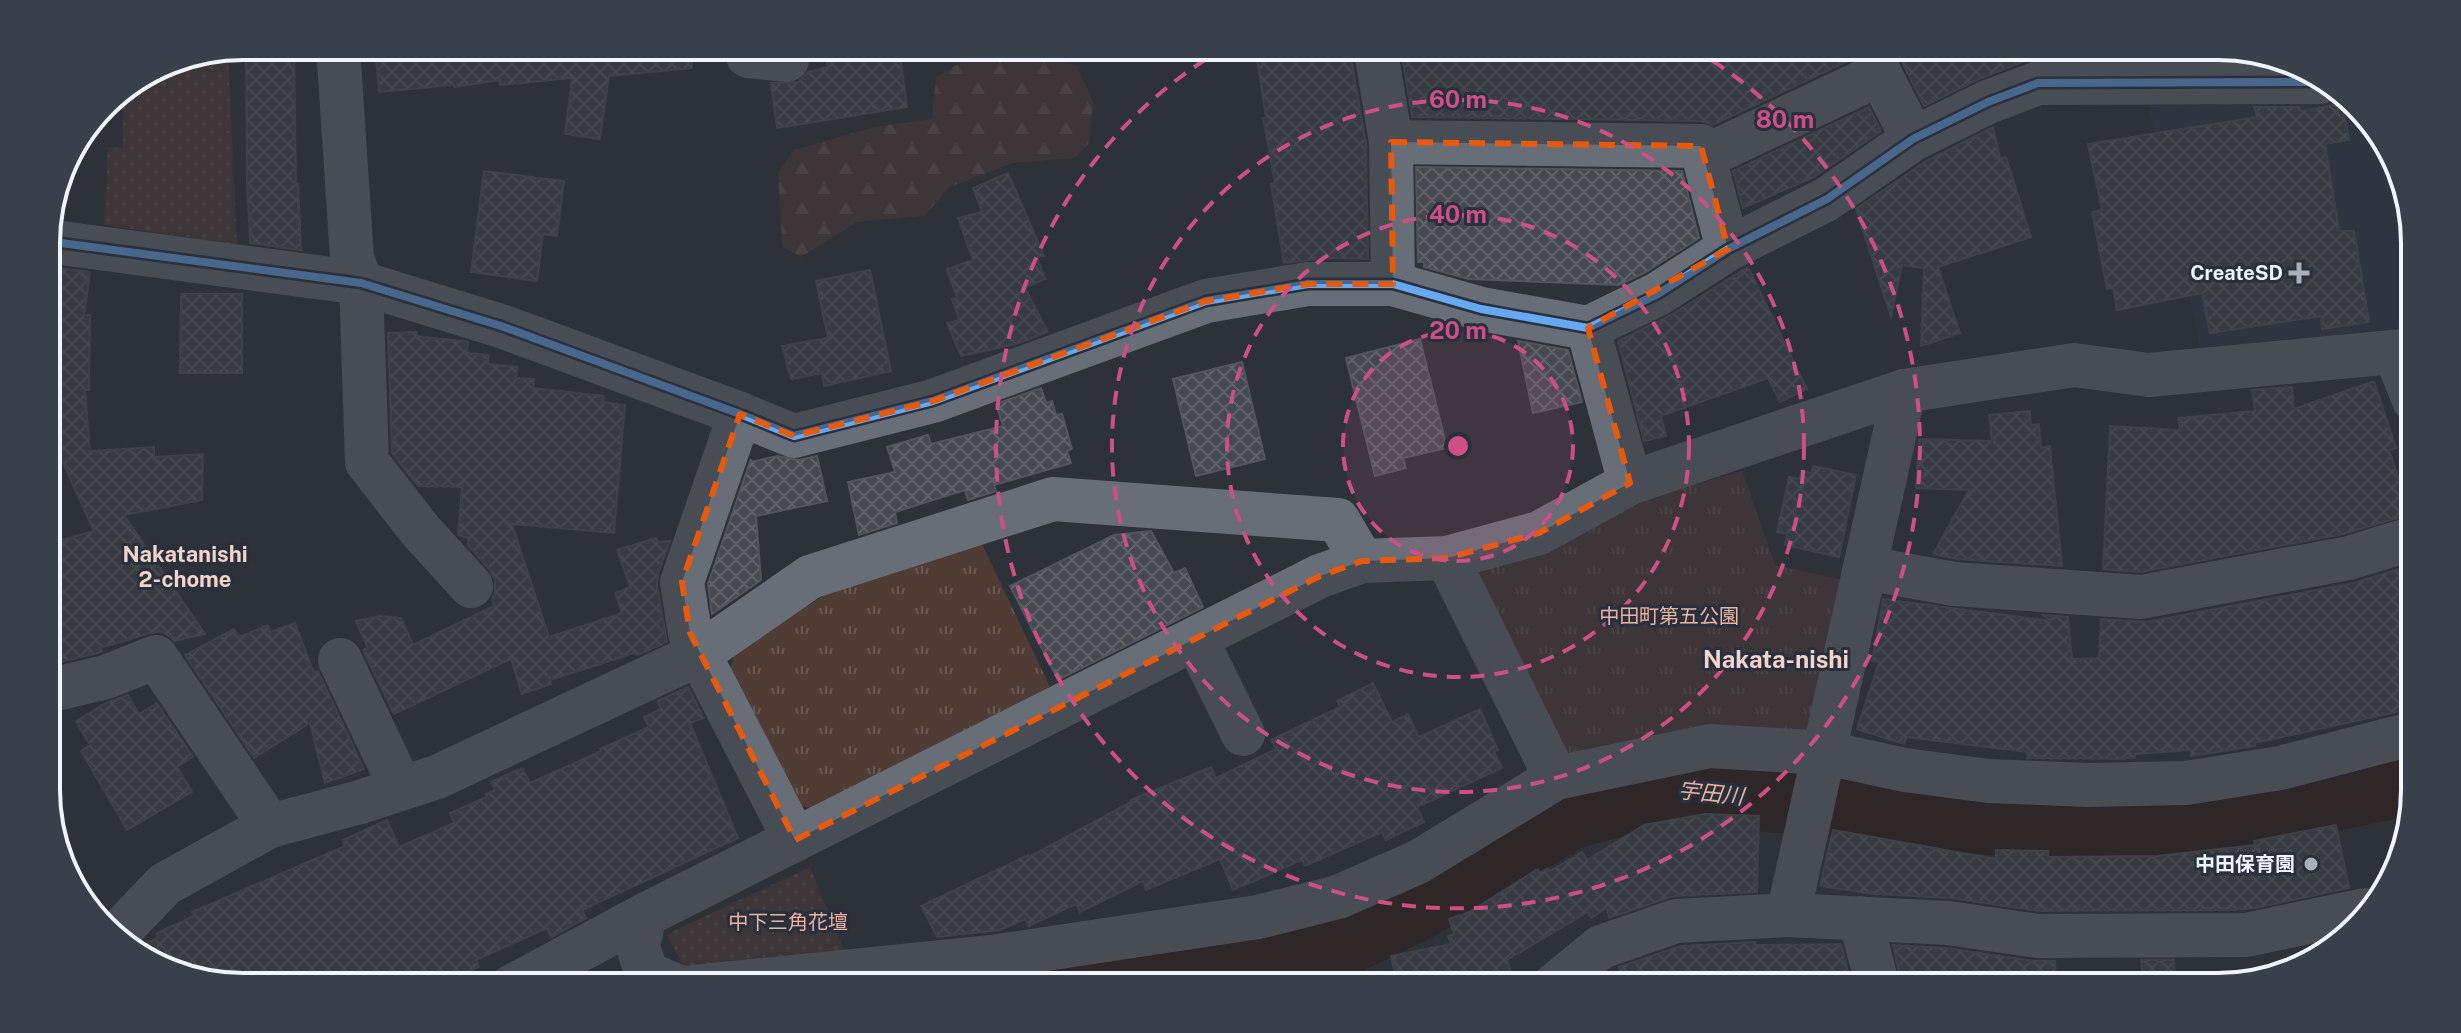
<svg xmlns="http://www.w3.org/2000/svg" width="2461" height="1033" font-family="'Public Sans','Noto Sans JP',sans-serif">
  <style>
    .built { fill: #2f3949 }
    .grass { fill: url(#grass-dots) }
    .forest { fill: url(#forest-firs) }
    .park { fill: url(#park-tufts) }
    .lines { fill: none; stroke-linecap: round; stroke-linejoin: round }
    .river { stroke: #321a13; stroke-width: 70 }
    .building { fill: url(#building-cross-hatch); stroke: #52555b; stroke-width: 2 }
    .minor { stroke: #686e78; stroke-width: 44 }
    .cycleway-casing { stroke: #28303d; stroke-width: 13 }
    .cycleway { stroke: #66a8f1; stroke-width: 8 }
    .marked { fill: none; stroke: #e8590c; stroke-width: 6; stroke-dasharray: 16 10; stroke-linejoin: round }
    .ring { fill: none; stroke: #cd4f84; stroke-width: 4; stroke-dasharray: 14 10 }
    .poi-dot { fill: #abb0b8; stroke: #28303d; stroke-width: 3 }
    .labels { text-anchor: middle; dominant-baseline: central; stroke-width: 6; stroke-linejoin: round; paint-order: stroke }
    .poi-label { font-size: 20px; font-weight: bold; fill: #eff5fd; stroke: #28303d; text-anchor: end }
    .park-label { font-size: 20px; fill: #eeb29e; stroke: #28303d }
    .neighbourhood-label { font-size: 22px; font-weight: bold; fill: #f4d3c8; stroke: #28303d }
    .water-label { font-size: 22px; font-style: italic; fill: #ecb19d; stroke: #28303d }
    .quarter-label { font-size: 24px; font-weight: bold; fill: #f4d3c8; stroke: #28303d }
    .rim { fill: none; stroke: #eff5fd; stroke-width: 4 }
    .centre { fill: #cd4f84; stroke: #28303d; stroke-width: 4 }
    .ring-label { font-size: 24px; text-anchor: middle; font-weight: bold; fill: #cd4f84; stroke: #28303d; stroke-width: 6; stroke-linejoin: round; paint-order: stroke }
  </style>
  <defs>
    <pattern id="grass-dots" width="8" height="8" patternUnits="userSpaceOnUse" patternTransform="scale(2)"><rect width="8" height="8" fill="#503b35"/><path d="M2 2h.1M6 6h.1" fill="none" stroke="#6a5853" stroke-width="1.8" stroke-linecap="round"/></pattern>
    <pattern id="forest-firs" width="22" height="20" patternUnits="userSpaceOnUse" patternTransform="scale(2)"><rect width="22" height="20" fill="#503b35"/><path d="M5 1l3.5 6h-7zM16 11l3.5 6h-7z" fill="#6a5853"/></pattern>
    <pattern id="park-tufts" width="24" height="20" patternUnits="userSpaceOnUse" patternTransform="scale(2)"><rect width="24" height="20" fill="#503b35"/><path d="M3 7l-1-3M5 7V3M7 7l1-3M15 17l-1-3M17 17v-4M19 17l1-3" fill="none" stroke="#6a5853"/></pattern>
    <pattern id="building-cross-hatch" width="8" height="8" patternUnits="userSpaceOnUse" patternTransform="scale(2)"><rect width="8" height="8" fill="#45494f"/><path d="M0 0l8 8M0 8l8-8" fill="none" stroke="#606469"/></pattern>
  </defs>
  <rect width="100%" height="100%" fill="#2d3138"/>
  <!-- built -->
  <path class="built" d="M2343,99L2374,123L2413,216L2414,329L2200,348L2148,100Z"/>
  <!-- grass -->
  <g class="grass">
    <path d="M228,49L237,245L104,225L108,147L123,148L122,89L168,61Z"/>
    <path d="M810,867L845,953L684,968L667,934Z"/>
  </g>
  <!-- forest -->
  <path class="forest" d="M972,56H1053L1077,66L1093,101L1089,143L1075,158L1013,163L950,187L924,216L857,222L801,257L782,247L778,172L794,150L874,127L932,119L936,77Z"/>
  <!-- park -->
  <g class="park">
    <path d="M1742,471L1775,565L1848,581L1810,733L1567,759L1470,569L1645,498Z"/>
    <path d="M980,540L1050,687L810,808L791,803L730,671L736,649L825,595Z"/>
  </g>
  <g class="lines">
    <!-- river -->
    <path class="river" d="M1043,987L1167,963L1326,950L1420,904L1571,814L1667,788L1857,805L2071,829L2267,810L2415,779"/>
  </g>
  <!-- building -->
  <g class="building">
    <path d="M246,46H294L296,184H298L301,250L250,243L247,182Z"/>
    <path d="M375,46H691L692,68L609,76L600,139L565,134L572,78L500,85L499,80L454,87V85L379,92Z"/>
    <path d="M899,46L907,107L777,128L771,83L798,82L808,72L828,67L826,56Z"/>
    <path d="M1324,46H1349L1366,144L1368,259L1328,258L1284,263L1271,184L1275,183L1263,118H1266L1257,58Z"/>
    <path d="M1461,46H2143L2142,58L2030,59L1979,79L1924,106L1902,62L1893,53L1881,49L1869,51L1713,125L1701,121L1412,117L1402,55L1422,53L1421,50Z"/>
    <path d="M2342,104L2349,140L2325,144L2339,231H2354L2369,322L2322,329L2321,316L2210,333L2202,293L2117,310L2113,288L2107,289L2092,212L2102,210L2088,144L2257,117L2254,107H2299L2300,111Z"/>
    <path d="M1869,107L1881,131L1814,177L1743,208L1733,171Z"/>
    <path d="M1993,127L2000,158L2006,157L2031,237L1938,267L1960,333L1921,346L1924,268L1902,265L1891,317L1856,209L1926,161Z"/>
    <path d="M1416,167L1682,171L1699,238L1646,272L1619,285L1469,279L1424,267V262H1418Z"/>
    <path d="M484,171L564,181L557,236L543,234L537,281L471,272Z"/>
    <path d="M1008,173L1044,256L1037,257L1045,279L1025,288L1048,332L1016,344L961,356L947,323L959,320L952,299L957,298L947,269L973,260L958,218L982,212L973,188Z"/>
    <path d="M1748,267L1807,389L1780,402L1768,378L1661,416L1666,436L1644,441L1618,341L1671,315Z"/>
    <path d="M57,268L90,272L84,315H90L89,390H85L90,451L154,447V457L203,454L202,500L124,515L205,634L175,641L162,631L147,634L100,648L102,651L98,653L47,665V544L94,531L49,432L51,327Z"/>
    <path d="M870,270L891,371L824,386L822,373L791,379L782,346L828,338L816,281Z"/>
    <path d="M181,294H242V373H180Z"/>
    <path d="M417,332V336L468,342L467,353L488,355V364L517,367L516,378L534,379L533,388L604,396L603,402L625,405L614,533L512,524L549,637L622,613L615,593L630,587L617,550L656,538L658,542L670,541L658,574L657,585L667,642L638,655L634,653L550,680L551,684L522,694L511,659L394,714L363,650L368,648L356,621L380,616L401,618L413,645L494,606L492,599L495,593V580L490,570L468,545V538L458,535L462,487L418,486L392,453L388,333Z"/>
    <path d="M1420,339L1447,448L1403,458L1406,468L1375,476L1346,358Z"/>
    <path d="M1518,341L1568,350L1582,402L1533,413Z"/>
    <path d="M1242,362L1265,459L1196,476L1173,379Z"/>
    <path d="M2374,381L2396,448L2389,450L2411,514L2343,534L2140,572L2103,569L2110,426L2180,430L2178,418L2255,411L2252,390L2292,387L2294,409Z"/>
    <path d="M1041,388L1046,403L1052,401L1056,415L1062,414L1072,449L1067,451L1071,463L994,485L996,491L968,500L965,490L895,512L897,523L859,535L848,482L895,472L887,447L928,435L931,444L1003,426L996,404Z"/>
    <path d="M2030,411L2031,425L2039,424L2041,448L2050,446L2062,566L1957,559L1933,554L1969,490L1916,488L1919,439L1992,441L1989,415Z"/>
    <path d="M777,456L799,460L817,456L827,501L756,516L761,580L712,614L708,584L751,459V462Z"/>
    <path d="M1813,466L1856,475L1839,557L1785,545L1787,534L1777,532L1789,477L1800,479L1801,471L1812,473Z"/>
    <path d="M1151,531L1174,573L1185,568L1203,607L1058,680L1010,586L1114,535Z"/>
    <path d="M2414,564L2415,708L2255,743V746L2191,756V750L2135,754V758L2118,759L2027,758L2028,752L1907,737L1904,744L1857,729L1879,662L1872,661L1883,599L2052,621L2042,615L2068,617L2072,659L2099,658L2101,619L2146,622L2354,583Z"/>
    <path d="M295,623L314,673L318,671L364,769L325,783L310,723L254,758L185,655L234,629L239,637L268,625L270,632Z"/>
    <path d="M1373,683L1392,722L1408,714L1419,737L1480,709L1498,750L1494,752L1502,768L1417,807L1424,822L1386,840L1382,832L1305,866L1302,860L1233,890L1220,859L1146,890L1143,881L1080,912L1076,904L1029,926L1025,919L1000,930L937,937L921,906L1028,855L1029,857L1131,802L1130,800L1211,767L1216,778L1276,749L1271,740L1340,707L1337,701Z"/>
    <path d="M688,687L704,718L690,723L738,838L582,910L586,918L551,937L547,928L476,960L479,967L436,987H243L168,972L137,949L158,937L157,933L194,916L192,912L345,846L343,840L387,820L399,847L454,823L450,813L487,797L486,794L495,790L491,782L522,768L530,783L601,751L600,749L649,727L644,717L661,709L657,701Z"/>
    <path d="M128,695L139,714L157,703L193,757L177,767L192,792L127,830L81,751L90,745L76,721L106,703Z"/>
    <path d="M1705,814L1759,816L1757,892L1674,896L1609,918L1607,908L1591,918L1588,912L1507,960L1513,978L1487,987H1398L1391,956L1451,944L1448,936L1454,934L1449,919L1469,912L1538,869L1540,873L1548,868L1550,871L1582,852L1587,860L1644,825Z"/>
    <path d="M2336,825L2349,888L2255,908L2233,910L2040,911L1951,898L1874,894L1820,886L1833,830L1996,859V850L2048,851V857L2158,856L2255,845L2254,841Z"/>
    <path d="M1755,942V945L1841,944L1852,987H1677L1676,980L1642,987H1623L1619,967L1681,946Z"/>
    <path d="M1893,945L1946,948L2034,961H2055L2056,987H1902Z"/>
    <path d="M2141,960H2174L2175,987H2143Z"/>
  </g>
  <g class="lines">
    <!-- minor -->
    <g class="minor">
      <path d="M338,46L352,258L361,283L367,462L420,530L471,586"/>
      <path d="M746,46L748,56L787,60"/>
      <path d="M1375,46L1391,142L1393,284"/>
      <path d="M1391,142L1701,146L1728,249"/>
      <path d="M1704,157L1880,74L1913,139"/>
      <path d="M46,241L361,283L501,326L740,414L794,436L933,401L1206,301L1308,284H1393L1481,309L1588,328L1658,294L1728,249L1827,199L1913,139L1988,102L2038,83L2320,82"/>
      <path d="M1588,328L1630,483"/>
      <path d="M2395,353L2414,400"/>
      <path d="M740,414L682,582L690,633L699,654L810,577L1053,499L1338,520L1362,561"/>
      <path d="M1447,558L1556,778"/>
      <path d="M1866,568L1954,584L2141,597L2349,558L2414,538"/>
      <path d="M1196,639L1243,734"/>
      <path d="M340,660L401,788"/>
      <path d="M47,691L106,677L156,657L270,826"/>
      <path d="M645,915L638,946L646,973L679,987"/>
      <path d="M1788,915L1904,391"/>
      <path d="M1860,918L1878,987"/>
      <path d="M117,934L165,884L270,826L360,802L437,777L699,654L795,840"/>
      <path d="M511,987L645,915L1320,576L1362,561L1447,558L1539,533L1630,483L1904,391L2074,365L2149,375L2414,350"/>
      <path d="M694,987L992,957L1258,917L1338,897L1418,862L1556,778L1710,746L1826,753L1905,770L1988,781L2089,785L2186,783L2280,768L2415,733"/>
      <path d="M1552,987L1601,947L1676,921L1788,915L1948,923L2038,936L2246,935L2365,910"/>
    </g>
    <defs>
      <path id="cycleway" d="M46,241L361,283L501,326L740,414L794,436L933,401L1206,301L1308,284H1393L1481,309L1588,328L1658,294L1728,249L1827,199L1913,139L1988,102L2038,83L2320,82"/>
    </defs>
    <!-- cycleway casing -->
    <use href="#cycleway" class="cycleway-casing"/>
    <!-- cycleway -->
    <use href="#cycleway" class="cycleway"/>
  </g>
  <!-- marked area -->
  <path d="M0 0H2461V1033H0ZM1391,142L1701,146L1728,249L1588,328L1630,483L1539,533L1447,558L1362,561L1320,576L795,840L690,633L682,582L740,414L794,436L933,401L1206,301L1308,284H1393Z" fill="#2d3138" fill-opacity=".55" fill-rule="evenodd"/>
  <path class="marked" d="M1391,142L1701,146L1728,249L1588,328L1630,483L1539,533L1447,558L1362,561L1320,576L795,840L690,633L682,582L740,414L794,436L933,401L1206,301L1308,284H1393Z"/>
  <!-- distance rings -->
  <circle cx="1458" cy="446" r="115" fill="#cd4f84" fill-opacity=".12"/>
  <g class="ring">
    <circle cx="1458" cy="446" r="115"/>
    <circle cx="1458" cy="446" r="231"/>
    <circle cx="1458" cy="446" r="346"/>
    <path d="M1692 48A462 462 0 1 1 1224 48"/>
  </g>
  <!-- markers -->
  <g class="poi-dot">
    <path d="M2295 261h8v8h8v8h-8v8h-8v-8h-8v-8h8z"/>
    <circle cx="2311" cy="864" r="8"/>
  </g>
  <g class="labels">
    <!-- poi labels -->
    <g class="poi-label">
      <text x="2283" y="273">CreateSD</text>
      <text x="2295" y="864">中田保育園</text>
    </g>
    <!-- park labels -->
    <g class="park-label">
      <text x="1669" y="616">中田町第五公園</text>
      <text x="788" y="922">中下三角花壇</text>
    </g>
    <!-- neighbourhood labels -->
    <g class="neighbourhood-label">
      <text x="185" y="554">Nakatanishi<tspan x="185" dy="25">2-chome</tspan></text>
    </g>
    <!-- water labels -->
    <g class="water-label">
      <text transform="translate(1711 793) rotate(6)">宇田川</text>
    </g>
    <!-- quarter labels -->
    <g class="quarter-label">
      <text x="1776" y="659">Nakata-nishi</text>
    </g>
  </g>
  <!-- crop -->
  <path d="M0 0H2461V1033H0ZM243 60H2218A183 183 0 0 1 2401 243V790A183 183 0 0 1 2218 973H243A183 183 0 0 1 60 790V243A183 183 0 0 1 243 60Z" fill="#38404c" fill-rule="evenodd"/>
  <path class="rim" d="M243 60H2218A183 183 0 0 1 2401 243V790A183 183 0 0 1 2218 973H243A183 183 0 0 1 60 790V243A183 183 0 0 1 243 60Z"/>
  <circle cx="1458" cy="446" r="12" class="centre"/>
  <g class="ring-label">
    <text x="1458" y="108">60 m</text>
    <text x="1785" y="128">80 m</text>
    <text x="1458" y="223">40 m</text>
    <text x="1458" y="339">20 m</text>
  </g>
</svg>
